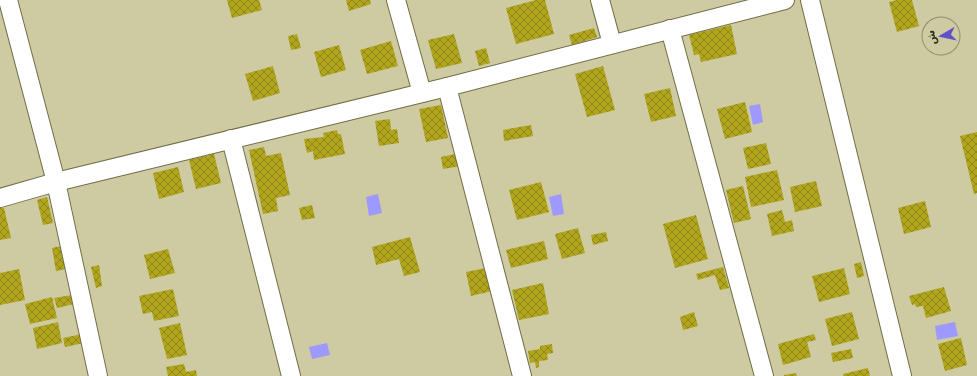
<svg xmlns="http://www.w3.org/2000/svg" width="977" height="376" font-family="'DejaVu Sans',Vazirmatn,sans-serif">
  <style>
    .water { fill: #9e99fe }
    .building { fill: url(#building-cross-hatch) }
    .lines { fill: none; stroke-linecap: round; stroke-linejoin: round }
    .minor-casing { stroke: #716e47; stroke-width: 20 }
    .minor { stroke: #fff; stroke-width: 18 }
  </style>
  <defs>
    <pattern id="building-cross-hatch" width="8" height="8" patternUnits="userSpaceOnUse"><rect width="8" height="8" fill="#b0a51c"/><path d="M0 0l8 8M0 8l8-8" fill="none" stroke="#908718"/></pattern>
  </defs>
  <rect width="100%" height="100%" fill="#cecba2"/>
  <!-- water -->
  <g class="water">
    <path d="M760,104L763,122L753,125L749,106Z"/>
    <path d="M378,194L382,213L369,216L366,197Z"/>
    <path d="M561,194L564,214L553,216L549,197Z"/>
    <path d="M955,322L958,336L937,340L935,326Z"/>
    <path d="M327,343L330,355L312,359L309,347Z"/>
  </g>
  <!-- building -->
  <g class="building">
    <path d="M227,0H259L262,10L232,18Z"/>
    <path d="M346,0H370L371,4L349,11Z"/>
    <path d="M536,0H545L554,34L516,44L506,8Z"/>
    <path d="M897,0H912L919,26L897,32L889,2Z"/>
    <path d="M731,25L737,54L701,62L699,54L694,55L689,35Z"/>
    <path d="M594,28L597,37L572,45L569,35Z"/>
    <path d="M297,34L301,48L291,50L288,36Z"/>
    <path d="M454,34L462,63L436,69L428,40Z"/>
    <path d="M391,41L398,66L367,74L360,50Z"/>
    <path d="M339,45L346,70L321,77L314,52Z"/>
    <path d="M486,48L490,63L479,66L475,51Z"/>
    <path d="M273,66L280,93L253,101L245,74Z"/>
    <path d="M603,66L615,110L587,117L575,74Z"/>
    <path d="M670,88L676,116L651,122L644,94Z"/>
    <path d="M745,102L752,132L725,139L717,109Z"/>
    <path d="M441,105L448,138L426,142L419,109Z"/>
    <path d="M390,119L391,130L397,129L399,143L379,146L375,121Z"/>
    <path d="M531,125L533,136L504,141L503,130Z"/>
    <path d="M337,130L338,134H341L345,154L314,160L313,151L307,153L304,139L324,137L323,133Z"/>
    <path d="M977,132V193L974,194L960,136Z"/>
    <path d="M766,143L771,164L748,169L743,148Z"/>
    <path d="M264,147L266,156L281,153L290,195L276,198L278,211L263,214L249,150Z"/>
    <path d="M460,153L462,166L443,169L441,157Z"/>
    <path d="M214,154L221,183L196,189L189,160Z"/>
    <path d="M178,167L184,192L159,199L153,173Z"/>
    <path d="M777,170L784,200L751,207L745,177Z"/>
    <path d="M816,181L822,206L795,212L790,187Z"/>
    <path d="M541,182L549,212L517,220L509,190Z"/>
    <path d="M743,186L751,219L734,223L726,190Z"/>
    <path d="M47,197L53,223L43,225L37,200Z"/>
    <path d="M925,201L931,227L904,234L898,208Z"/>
    <path d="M312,205L315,218L302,220L299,208Z"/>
    <path d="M0,208H4L11,238L0,240Z"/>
    <path d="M782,210L785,222L792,220L794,231L772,236L767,214Z"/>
    <path d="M696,215L708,259L675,268L663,224Z"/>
    <path d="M578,228L585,253L562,259L555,234Z"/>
    <path d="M606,232L608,241L593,245L591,235Z"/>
    <path d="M410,237L420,272L404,276L399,259L376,265L372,247Z"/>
    <path d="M544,241L548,259L511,268L506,250Z"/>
    <path d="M61,246L66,269L56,271L52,248Z"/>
    <path d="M168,249L175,273L150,279L144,255Z"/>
    <path d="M861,262L864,276L857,278L854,264Z"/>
    <path d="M99,265L102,286L96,288L91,267Z"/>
    <path d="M723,267L729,288L720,290L715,275L698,280L696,274Z"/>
    <path d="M486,268L492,291L471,296L466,272Z"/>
    <path d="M844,268L850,294L819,302L812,276Z"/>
    <path d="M19,269L25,300L0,305V273Z"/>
    <path d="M543,283L549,314L519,320L512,290Z"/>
    <path d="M944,287L951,311L926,318L923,306L916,307L915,304L912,305L909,296Z"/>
    <path d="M173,289L179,316L154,321L152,312L143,314L139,296Z"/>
    <path d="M72,295L74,304L57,308L54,298Z"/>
    <path d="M52,297L57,318L30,324L25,304Z"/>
    <path d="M694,312L698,326L683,330L680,317Z"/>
    <path d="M852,312L859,339L832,346L825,319Z"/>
    <path d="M58,322L62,343L37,349L33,328Z"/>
    <path d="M180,323L187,355L167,359L159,328Z"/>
    <path d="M82,334L84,343L65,347L63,338Z"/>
    <path d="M814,334L816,340L807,342L811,357L783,365L778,344Z"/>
    <path d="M961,338L967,365L945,371L938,344Z"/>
    <path d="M552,344L553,353L547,354L548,360L539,361V367L536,368L535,362L530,363L528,351L540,349V346Z"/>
    <path d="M851,349L853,358L833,362L831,353Z"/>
    <path d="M184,364L186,372L196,370L197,376H168L166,367Z"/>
    <path d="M868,368L870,376H843V374Z"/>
    <path d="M796,373L797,376H784V375Z"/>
  </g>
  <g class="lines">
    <defs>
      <g id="minor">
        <path d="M8,0L56,182L98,376"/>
        <path d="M396,0L422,93"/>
        <path d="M600,0L612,44"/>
        <path d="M810,0L902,376"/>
        <path d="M670,29L764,376"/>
        <path d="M447,87L522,376"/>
        <path d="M231,139L291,376"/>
        <path d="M0,198L56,182L447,87L785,0"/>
      </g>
    </defs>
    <!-- minor casing -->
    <use href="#minor" class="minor-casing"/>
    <!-- minor -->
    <use href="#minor" class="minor"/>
  </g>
  <!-- north arrow -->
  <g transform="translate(941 36) rotate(261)"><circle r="19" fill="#cecba2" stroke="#908e6f"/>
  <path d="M0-3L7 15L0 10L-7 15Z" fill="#6151c9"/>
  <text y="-6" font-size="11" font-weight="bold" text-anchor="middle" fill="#343323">ش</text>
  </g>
</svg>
